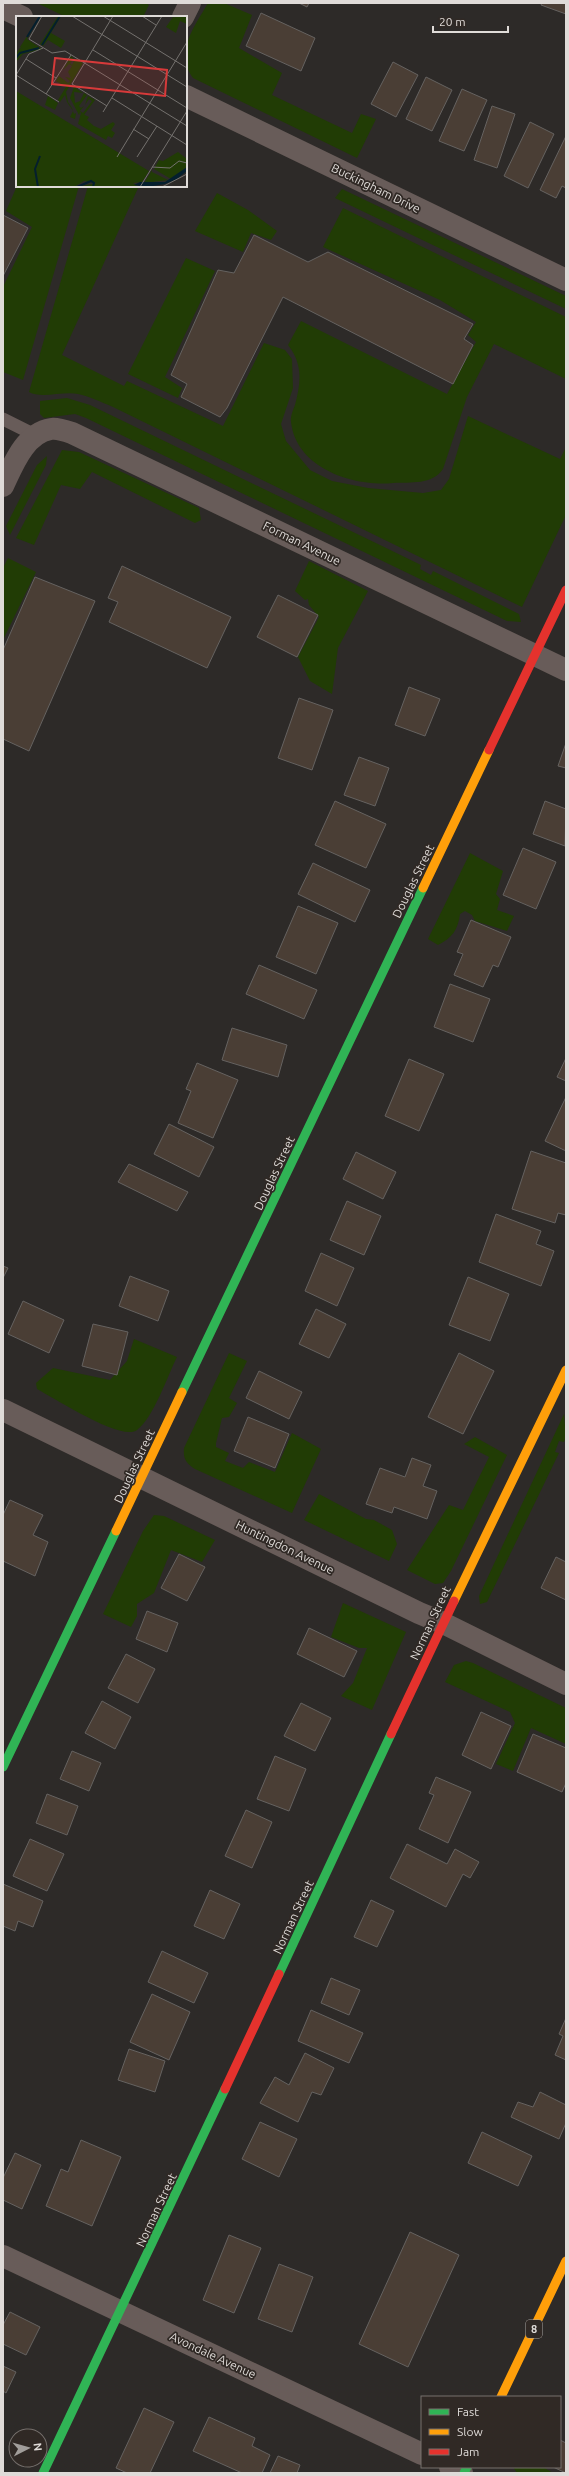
<svg xmlns="http://www.w3.org/2000/svg" width="569" height="2476" font-family="Ubuntu,sans-serif">
  <style>
    .green { fill: #213c05 }
    .building { fill: #4a3e35; stroke: #656260 }
    .lines { fill: none; stroke-linecap: round; stroke-linejoin: round }
    .lane { stroke: #685c59; stroke-width: 13 }
    .street { stroke: #685c59; stroke-width: 22 }
    .fast { stroke: #30b455; stroke-width: 9 }
    .slow { stroke: #ff9f0a; stroke-width: 9 }
    .jam { stroke: #e5322d; stroke-width: 9 }
    .labels { text-anchor: middle; dominant-baseline: central; stroke-width: 3.5; stroke-linejoin: round; paint-order: stroke }
    .shield { fill: #302925; stroke: #aaa6a2; stroke-width: 1 }
    .shield-label { font-size: 11px; font-weight: bold; fill: #dfdbd8 }
    .street-label { font-size: 12px; fill: #dfdbd8; stroke: #302925 }
    .inset-river { fill: none; stroke: #041f2e; stroke-width: 2 }
    .inset-road { fill: none; stroke: #74716e; stroke-width: 1 }
    .view { fill: #d73a3a; fill-opacity: 0.15; stroke: #d73a3a; stroke-width: 2 }
    .inset-edge { fill: none; stroke: #dfdbd8; stroke-width: 2 }
  </style>
  <rect width="100%" height="100%" fill="#2d2a28"/>
  <!-- green -->
  <g class="green">
    <path d="M37,3H146L149,5L143,17H66Z"/>
    <path d="M208,3H224L252,15L239,48L282,73L272,95L352,133L361,114L376,119L357,158L193,78C174,52 195,26 208,3Z"/>
    <path d="M17,186H48L52,188L54,186H79L23,380L3,372V287L32,227L6,211Z"/>
    <path d="M88,186H139L62,355L124,386L127,381L223,426L264,343L285,350L292,359L293,388L281,424L286,441L310,470L332,481L368,488L423,493L441,490L449,479L468,416L560,459L566,447V515L522,607L113,407C101,402 89,396 78,394C63,391 41,399 29,392Z"/>
    <path d="M342,189L566,296V309L335,198Z"/>
    <path d="M217,193L248,210L277,231L271,240L251,233L243,252L195,231Z"/>
    <path d="M343,208L566,317V379L494,344L467,397L443,469C432,485 411,482 393,483C353,487 296,468 291,422C290,417 293,410 295,405C301,382 303,364 288,345L301,321L447,394L476,342L468,335L476,322L440,300L323,247Z"/>
    <path d="M186,258L215,271L165,377L182,388L178,398L128,374Z"/>
    <path d="M67,398L90,405L380,545L421,565L420,569L431,575L433,571L519,614L521,622L507,621L86,418L75,414L44,418L40,414V401Z"/>
    <path d="M62,450L79,452L199,508L201,520L195,523L92,472L80,489L61,485L34,545L16,538Z"/>
    <path d="M47,456L46,465L10,535L6,526L37,465Z"/>
    <path d="M8,558L36,572L3,640V568Z"/>
    <path d="M309,561L368,591L338,648L332,694L310,681L298,657L319,617L309,605L308,599L305,600L295,591Z"/>
    <path d="M470,853L503,871L496,894L500,899L497,910L514,916L507,931L475,921L472,915L465,911L460,914C458,930 452,938 438,945L428,939Z"/>
    <path d="M134,1339L177,1357C167,1377 154,1417 137,1430C122,1442 54,1398 37,1389L36,1383L53,1368L110,1380L127,1361Z"/>
    <path d="M229,1353L247,1361L229,1398L237,1403L229,1417L222,1418L216,1443V1447L229,1453L225,1461L243,1468L249,1462L275,1472L292,1433L321,1449L292,1513L195,1469C186,1463 183,1459 184,1448Z"/>
    <path d="M564,1414L566,1437L564,1442L559,1441L555,1452L559,1453L487,1602L480,1604L479,1596Z"/>
    <path d="M475,1437L507,1455L451,1571L443,1583L435,1584L407,1570L449,1505L463,1510L489,1457L464,1444Z"/>
    <path d="M319,1494L366,1519L374,1520L392,1530L397,1544L389,1561L304,1520Z"/>
    <path d="M154,1515L164,1516L215,1540L202,1562L171,1550L154,1593L137,1604V1616L131,1627L103,1614L143,1531Z"/>
    <path d="M343,1603L406,1632L372,1710L341,1696L353,1683L367,1648H359L331,1637Z"/>
    <path d="M466,1661L473,1663L566,1708V1744L531,1728L513,1771L496,1764L515,1723L510,1712L445,1682L454,1665Z"/>
    <path d="M513,2467H543L553,2473H517Z"/>
  </g>
  <!-- building -->
  <g class="building">
    <path d="M299,3H309L307,7Z"/>
    <path d="M542,3H566V14L541,5Z"/>
    <path d="M261,13L315,38L301,71L246,46Z"/>
    <path d="M393,62L418,75L396,117L371,104Z"/>
    <path d="M426,77L452,90L432,131L406,119Z"/>
    <path d="M462,89L487,100L464,151L439,141Z"/>
    <path d="M492,106L515,114L497,168L474,160Z"/>
    <path d="M530,122L554,134L528,188L504,176Z"/>
    <path d="M566,136V188L562,186L556,198L540,190Z"/>
    <path d="M3,215L28,228L3,276Z"/>
    <path d="M254,235L308,262L328,252L473,324L464,339L473,345L453,384L283,297L227,408L220,417L181,397L187,384L171,375L218,270L234,273Z"/>
    <path d="M122,566L231,617L207,668L109,622L118,602L108,598Z"/>
    <path d="M35,577L95,601L29,751L3,739V650Z"/>
    <path d="M278,595L318,615L297,657L257,637Z"/>
    <path d="M409,687L440,699L425,736L395,725Z"/>
    <path d="M299,698L333,710L312,770L278,758Z"/>
    <path d="M566,743V768L558,766Z"/>
    <path d="M359,757L389,768L375,806L344,795Z"/>
    <path d="M335,801L386,824L366,868L315,845Z"/>
    <path d="M545,801L566,809L565,846L533,834Z"/>
    <path d="M523,848L556,862L536,909L503,895Z"/>
    <path d="M313,863L370,890L355,922L298,894Z"/>
    <path d="M298,906L338,923L316,974L276,957Z"/>
    <path d="M471,920L511,937L498,967L493,965L483,987L454,975L463,954L457,952Z"/>
    <path d="M259,965L317,990L304,1019L246,994Z"/>
    <path d="M450,984L490,999L473,1042L434,1027Z"/>
    <path d="M232,1028L287,1045L278,1077L222,1060Z"/>
    <path d="M566,1058V1081L557,1077Z"/>
    <path d="M409,1059L444,1074L419,1131L385,1116Z"/>
    <path d="M197,1063L238,1080L213,1138L178,1123L191,1091L186,1089Z"/>
    <path d="M566,1097V1151L545,1141Z"/>
    <path d="M169,1124L214,1147L199,1177L154,1154Z"/>
    <path d="M531,1151L566,1163V1215L558,1213L555,1223L512,1209Z"/>
    <path d="M356,1152L396,1172L383,1199L343,1179Z"/>
    <path d="M129,1164L188,1192L177,1211L118,1182Z"/>
    <path d="M347,1201L381,1216L364,1255L330,1240Z"/>
    <path d="M496,1214L541,1231L536,1244L554,1251L541,1286L479,1262Z"/>
    <path d="M321,1253L354,1268L337,1306L305,1291Z"/>
    <path d="M3,1266L8,1268L3,1278Z"/>
    <path d="M130,1276L169,1291L158,1321L119,1306Z"/>
    <path d="M468,1277L509,1294L490,1341L449,1325Z"/>
    <path d="M23,1301L64,1320L49,1353L8,1334Z"/>
    <path d="M316,1309L346,1324L329,1358L299,1344Z"/>
    <path d="M93,1324L128,1332L117,1375L82,1366Z"/>
    <path d="M459,1353L494,1371L463,1434L428,1417Z"/>
    <path d="M259,1371L302,1392L289,1419L246,1398Z"/>
    <path d="M248,1417L289,1434L275,1468L234,1451Z"/>
    <path d="M412,1458L431,1465L423,1486L437,1491L427,1519L394,1507L392,1513L366,1504L380,1468L405,1477Z"/>
    <path d="M10,1500L43,1515L33,1535L48,1542L35,1576L3,1561V1515Z"/>
    <path d="M179,1554L205,1567L187,1601L161,1588Z"/>
    <path d="M556,1557L566,1562V1600L541,1588Z"/>
    <path d="M147,1611L178,1623L167,1652L136,1639Z"/>
    <path d="M309,1628L357,1651L344,1677L297,1654Z"/>
    <path d="M126,1654L155,1669L138,1703L108,1688Z"/>
    <path d="M102,1701L131,1717L115,1749L85,1733Z"/>
    <path d="M301,1703L331,1718L315,1751L284,1736Z"/>
    <path d="M481,1712L511,1726L491,1769L462,1755Z"/>
    <path d="M533,1734L566,1748V1783L562,1792L517,1772Z"/>
    <path d="M72,1751L101,1763L89,1791L60,1779Z"/>
    <path d="M275,1756L306,1769L289,1811L257,1799Z"/>
    <path d="M436,1777L471,1792L448,1843L419,1829L434,1795L429,1793Z"/>
    <path d="M47,1794L78,1806L67,1835L36,1823Z"/>
    <path d="M246,1810L272,1822L252,1868L225,1856Z"/>
    <path d="M30,1839L64,1854L47,1891L13,1876Z"/>
    <path d="M407,1844L447,1864L455,1849L479,1862L470,1878L463,1874L446,1907L390,1878Z"/>
    <path d="M3,1884L43,1901L33,1927L18,1921L15,1931L3,1926Z"/>
    <path d="M210,1890L240,1904L224,1939L194,1926Z"/>
    <path d="M371,1900L394,1911L377,1947L354,1937Z"/>
    <path d="M162,1951L208,1973L194,2003L148,1982Z"/>
    <path d="M331,1978L360,1990L349,2015L321,2003Z"/>
    <path d="M152,1994L190,2012L169,2060L130,2042Z"/>
    <path d="M311,2010L363,2033L349,2063L298,2041Z"/>
    <path d="M566,2018V2060L555,2055L563,2036L559,2034Z"/>
    <path d="M129,2049L165,2061L155,2092L118,2080Z"/>
    <path d="M305,2053L334,2068L321,2095L312,2092L298,2122L260,2103L275,2077L289,2085Z"/>
    <path d="M540,2092L566,2105V2123L559,2139L511,2117L518,2102L533,2107Z"/>
    <path d="M260,2122L297,2139L279,2177L242,2159Z"/>
    <path d="M482,2132L532,2156L518,2186L468,2163Z"/>
    <path d="M81,2140L121,2157L92,2226L46,2206L61,2169L68,2172Z"/>
    <path d="M15,2153L41,2165L22,2209L3,2200V2178Z"/>
    <path d="M410,2232L459,2255L408,2367L359,2344Z"/>
    <path d="M229,2235L261,2248L234,2313L203,2300Z"/>
    <path d="M279,2264L313,2277L292,2332L258,2319Z"/>
    <path d="M10,2312L40,2327L26,2355L3,2344V2325Z"/>
    <path d="M3,2366L16,2372L6,2393L3,2391Z"/>
    <path d="M144,2408L174,2422L150,2473H127L116,2468Z"/>
    <path d="M209,2417L255,2438L252,2446L270,2455L262,2473H242L193,2451Z"/>
    <path d="M560,2440L566,2443V2473L553,2467H560Z"/>
    <path d="M278,2456L300,2465L297,2473H270Z"/>
  </g>
  <g class="lines">
    <!-- lane -->
    <path class="lane" d="M3,419L35,435"/>
    <!-- street -->
    <g class="street">
      <path d="M3,8L22,17"/>
      <path d="M183,17L190,3"/>
      <path d="M186,96L566,280"/>
      <path d="M3,486C13,465 25,433 51,429C57,428 66,431 72,433L566,670"/>
      <path d="M3,1410L419,1613L443,1623L566,1684"/>
      <path d="M3,2256L422,2454"/>
      <path d="M450,2467L462,2473"/>
    </g>
    <!-- fast -->
    <g class="fast">
      <path d="M182,1392L423,888"/>
      <path d="M3,1767L116,1531"/>
      <path d="M279,1974L391,1734"/>
      <path d="M43,2473L225,2089"/>
      <path d="M464,2473L467,2467"/>
    </g>
    <!-- slow -->
    <g class="slow">
      <path d="M423,888L489,750"/>
      <path d="M116,1531L182,1392"/>
      <path d="M454,1601L566,1370"/>
      <path d="M501,2397L566,2261"/>
    </g>
    <!-- jam -->
    <g class="jam">
      <path d="M489,750L566,590"/>
      <path d="M391,1734L454,1601"/>
      <path d="M225,2089L279,1974"/>
    </g>
  </g>
  <g class="labels">
    <!-- shield labels -->
    <rect class="shield" x="526" y="2320" width="16" height="18" rx="3"/>
    <g class="shield-label">
      <text x="534" y="2329">8</text>
    </g>
    <!-- street labels -->
    <g class="street-label">
      <text transform="translate(376 188) rotate(26)">Buckingham Drive</text>
      <text transform="translate(302 543) rotate(26)">Forman Avenue</text>
      <text transform="translate(413 881) rotate(-64)">Douglas Street</text>
      <text transform="translate(274 1173) rotate(-65)">Douglas Street</text>
      <text transform="translate(134 1466) rotate(-65)">Douglas Street</text>
      <text transform="translate(285 1547) rotate(26)">Huntingdon Avenue</text>
      <text transform="translate(430 1623) rotate(-65)">Norman Street</text>
      <text transform="translate(293 1917) rotate(-65)">Norman Street</text>
      <text transform="translate(156 2210) rotate(-65)">Norman Street</text>
      <text transform="translate(213 2355) rotate(25)">Avondale Avenue</text>
    </g>
  </g>
  <!-- overview -->
  <g transform="translate(16 16)">
    <rect width="171" height="171" fill="#2d2a28"/>
    <path d="M24,0L11,23L26,33L7,38L0,46V38L4,32L6,33L4,31ZM42,0H45L35,17L49,25L45,32L32,24L27,30L24,28ZM157,0H171V8L164,5L160,17L150,11L157,1L160,2ZM55,40L58,43L54,47L56,49L59,43L67,47L50,76L52,86L56,92L58,98L60,97L59,103L54,101L57,95L51,86L49,79L44,86L42,84L50,71L40,65L43,60L52,67L54,65L49,61L55,62L52,56L56,50L53,48L47,54ZM58,71L67,77L58,76L59,87L64,85L68,77L71,79L63,90L65,92L68,90L64,95L67,97L76,85L73,83L69,89L72,80L79,84L68,99L64,96L63,99L54,82ZM0,75L133,155L126,166L117,167L123,171H60L81,167L68,165L58,171L0,170ZM32,80L42,87L39,94L29,89ZM65,97L73,101L71,104L78,110L85,113L97,106L99,108L95,114L99,117L96,122L92,120L90,124L62,108ZM162,136L171,143V151L155,163L138,153L143,144L147,145ZM136,154V156L152,164L128,167Z" fill="#213c05"/>
    <path d="M171,151V155L161,163L149,168L131,171L118,169L124,166H149Z" fill="#041f2e"/>
    <path class="inset-river" d="M11,21L24,0M26,29L44,0M0,42L4,37L23,32M22,171L19,153L24,140M61,171L75,165L78,167L77,171"/>
    <path class="inset-road" d="M26,0L13,23L36,37L49,35L171,110M56,0L171,71M87,0L171,52M126,0L140,9M27,32L13,38L0,59L43,86M77,34L171,92M10,43L40,62M30,78L55,39M96,82L171,129M91,90L56,68L97,0M87,96L146,0M117,113L133,123M101,141L171,26M121,141L141,110M136,151L154,152L163,145L171,147M124,171L171,95M146,171L171,158"/>
    <path class="view" d="M39,42L151,54L149,80L36,68Z"/>
    <rect width="171" height="171" class="inset-edge"/>
  </g>
  <!-- border -->
  <rect width="569" height="2476" fill="none" stroke="#dfdbd8" stroke-width="8"/>
  <!-- legend -->
  <rect x="421" y="2396" width="140" height="72" fill="#302925" stroke="#76706d"/>
  <rect x="429" y="2409" width="20" height="6" fill="#30b455" stroke="#76706d"/>
  <text x="457" y="2416" font-size="12" fill="#dfdbd8">Fast</text>
  <rect x="429" y="2429" width="20" height="6" fill="#ff9f0a" stroke="#76706d"/>
  <text x="457" y="2436" font-size="12" fill="#dfdbd8">Slow</text>
  <rect x="429" y="2449" width="20" height="6" fill="#e5322d" stroke="#76706d"/>
  <text x="457" y="2456" font-size="12" fill="#dfdbd8">Jam</text>
  <!-- north arrow -->
  <g transform="translate(28 2448) rotate(84)"><circle r="19" fill="#302925" stroke="#76706d"/>
  <path d="M0-3L7 15L0 10L-7 15Z" fill="#a19d9a"/>
  <text y="-6" font-size="11" font-weight="bold" text-anchor="middle" fill="#dfdbd8">N</text>
  </g>
  <!-- scale -->
  <path d="M433 26v6h75v-6" fill="none" stroke="#dfdbd8" stroke-width="2"/>
  <text x="439" y="26" font-size="12" fill="#dfdbd8" stroke="#302925" stroke-width="3" paint-order="stroke">20 m</text>
</svg>
